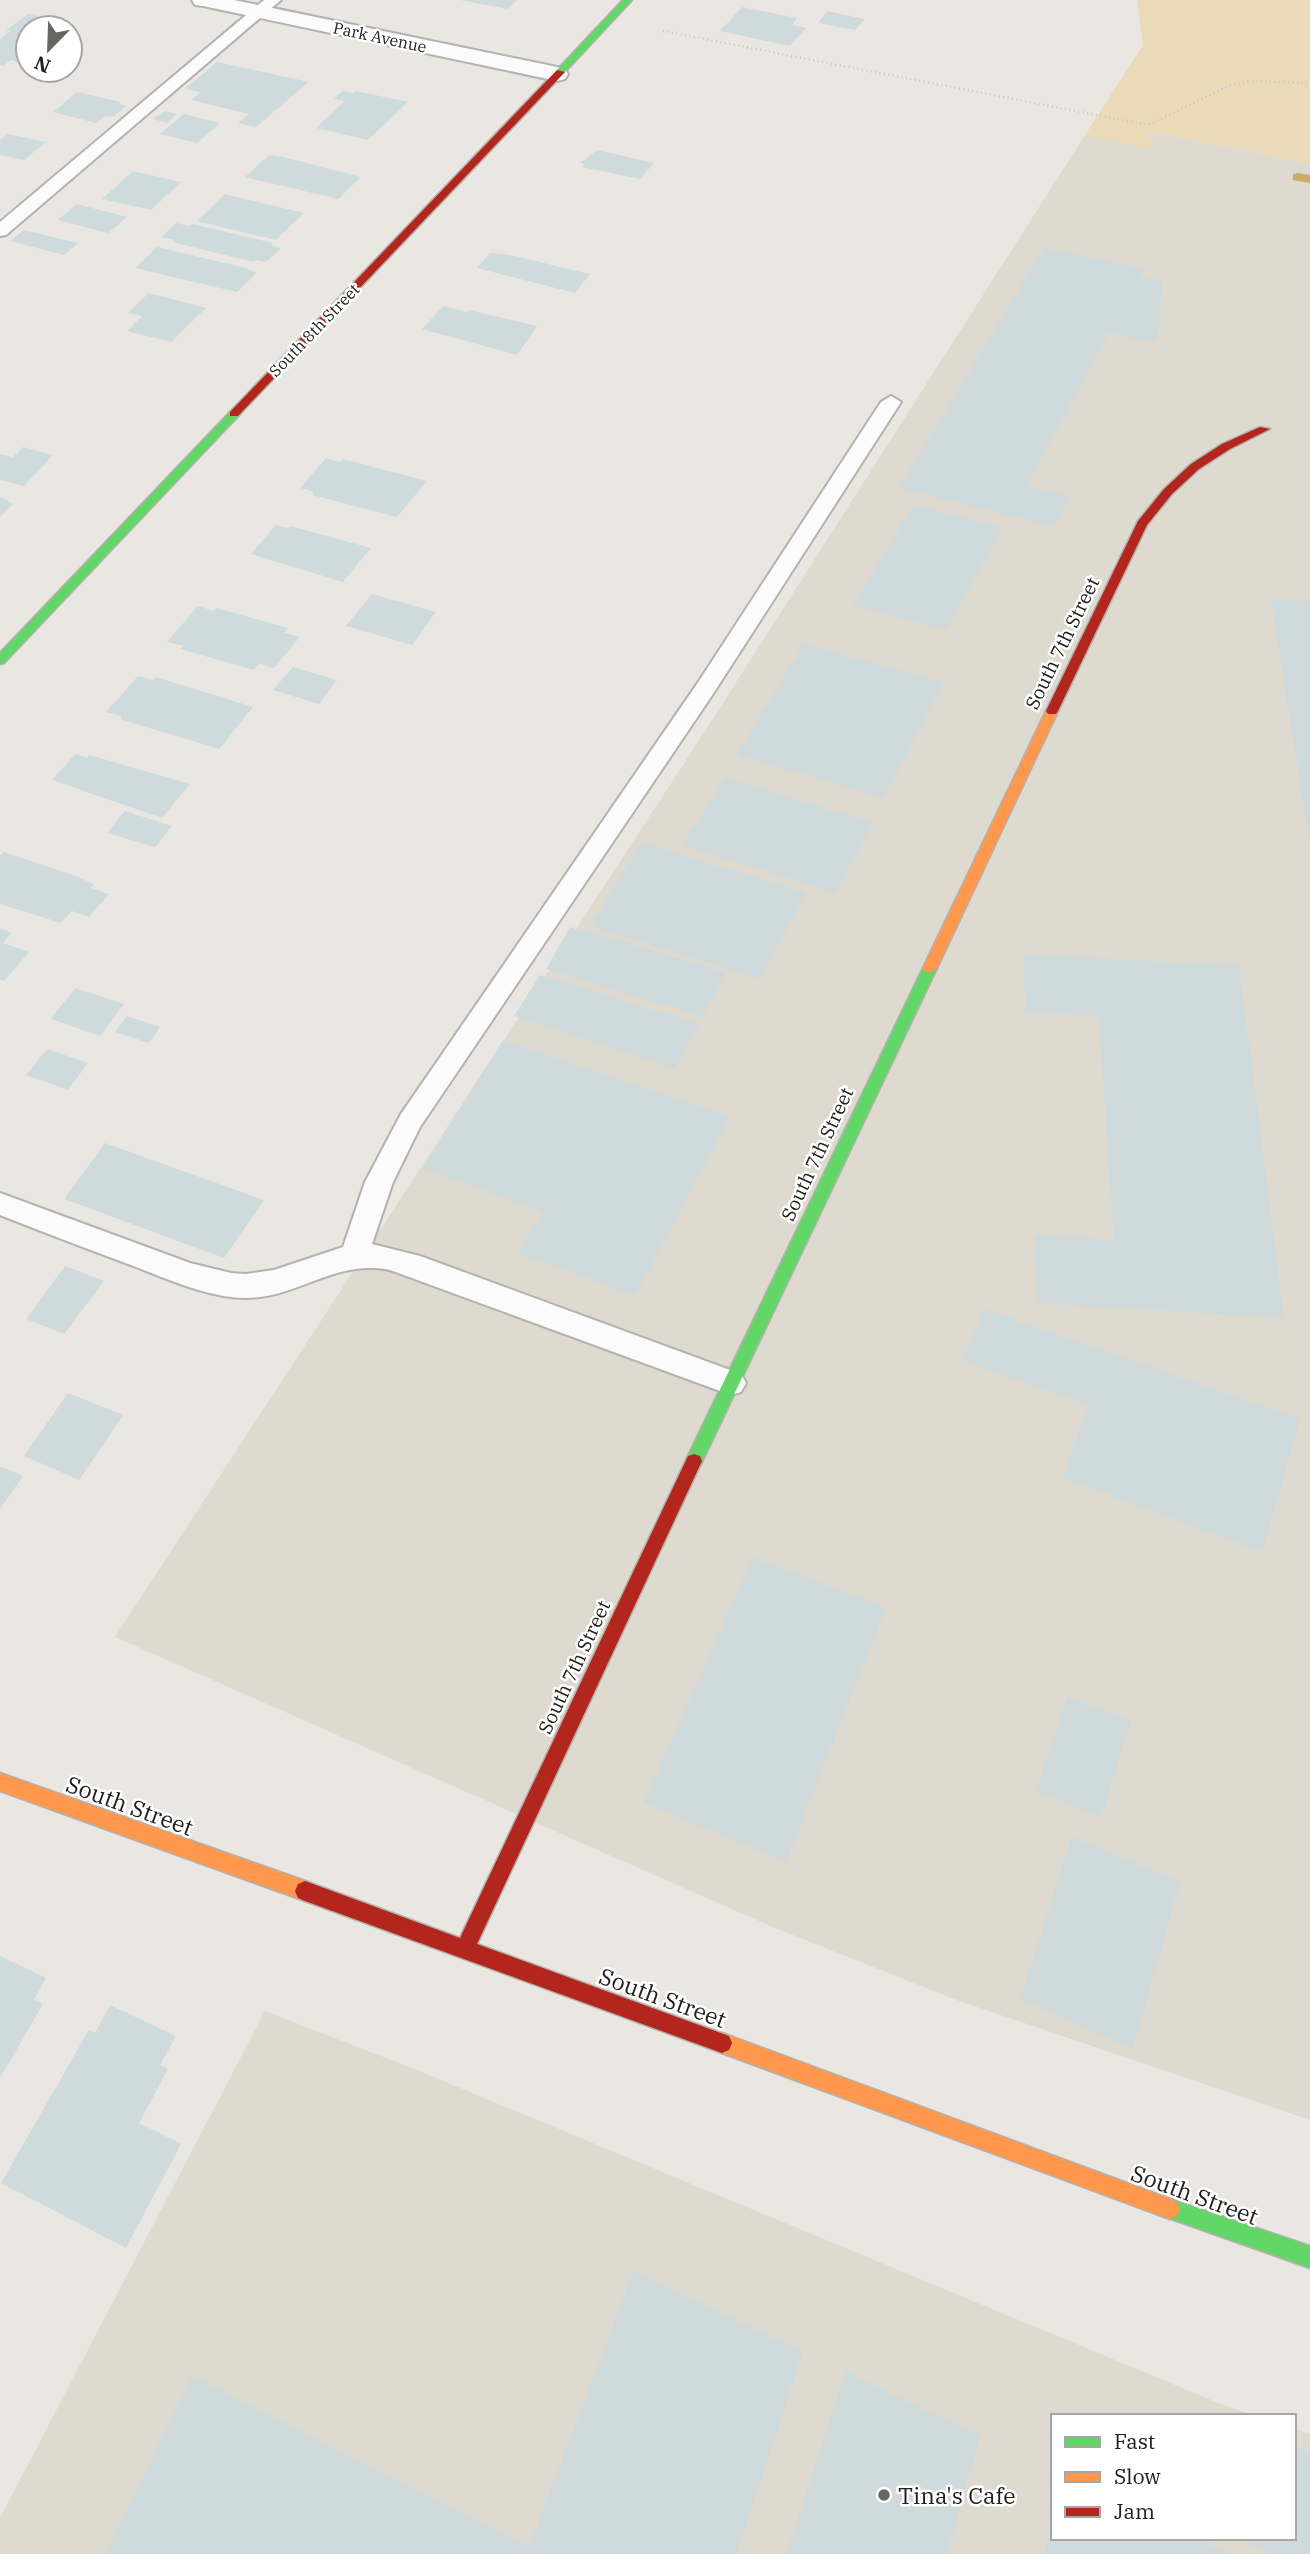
<svg xmlns="http://www.w3.org/2000/svg" width="1310" height="2554" font-family="'IBM Plex Serif',serif">
  <style>
    .built { fill: #dfdacf }
    .green { fill: #ebdab7 }
    .lines { fill: none; stroke-linecap: round; stroke-linejoin: round }
    .stream { fill: #caac65; fill-rule: evenodd }
    .building { fill: #cfdadc }
    .lane-casing { stroke: #b4b2ae; stroke-width: 4 }
    .street-casing { stroke: #b4b2ae; stroke-width: 4 }
    .fast-casing { stroke: #b4b2ae; stroke-width: 3 }
    .slow-casing { stroke: #b4b2ae; stroke-width: 3 }
    .jam-casing { stroke: #b4b2ae; stroke-width: 3 }
    .path { stroke: #c8c7c5; stroke-width: 2.5; stroke-dasharray: 1 3.5; stroke-linecap: butt }
    .lane { fill: #fcfbfb; fill-rule: evenodd }
    .street { fill: #fcfbfb; fill-rule: evenodd }
    .fast { fill: #63d668; fill-rule: evenodd }
    .slow { fill: #ff974d; fill-rule: evenodd }
    .jam { fill: #b3261e; fill-rule: evenodd }
    .poi-dot { fill: #686662; stroke: #fff; stroke-width: 2.5 }
    .labels { text-anchor: middle; dominant-baseline: central; stroke-width: 5; stroke-linejoin: round; paint-order: stroke }
    .far-street-label { font-size: 16px; fill: #22201d; stroke: #fff }
    .street-label { font-size: 19px; fill: #22201d; stroke: #fff }
    .near-street-label { font-size: 23px; fill: #22201d; stroke: #fff }
    .near-poi-label { font-size: 23px; fill: #22201d; stroke: #fff; text-anchor: start }
  </style>
  <rect width="100%" height="100%" fill="#eae7e2"/>
  <!-- built -->
  <g class="built">
    <path d="M1146,130L1310,164V2120L959,2001L770,1926L115,1637L707,728L1085,135L1154,149Z"/>
    <path d="M265,2011L417,2070L1221,2404L1255,2416H1053V2538H1294V2429L1310,2434V2554H0V2518Z"/>
  </g>
  <!-- green -->
  <path class="green" d="M1137,0H1310V164L1147,130L1154,150L1085,135L1143,45Z"/>
  <g class="lines">
    <!-- stream -->
    <path class="stream" d="M1298,173L1310,175V183L1293,180V174Z"/>
  </g>
  <!-- building -->
  <g class="building">
    <path d="M460,0H517L508,9Z"/>
    <path d="M742,7L797,18L792,25L806,28L790,46L720,31Z"/>
    <path d="M827,11L865,19L855,30L818,23Z"/>
    <path d="M28,14L66,23L59,28H28V36L19,43L28,45L24,50L28,51V60L23,63L11,60L3,66L0,65V39L10,31L6,30Z"/>
    <path d="M217,62L309,82L256,127L238,123L249,114L191,100L201,92L185,89Z"/>
    <path d="M343,91L353,93L356,91L408,102L368,140L316,128L345,101L334,99Z"/>
    <path d="M77,92L121,102L119,104L126,106L113,117L105,116L96,123L53,112Z"/>
    <path d="M164,111L177,114L167,123L153,119Z"/>
    <path d="M184,114L220,123L197,143L160,134Z"/>
    <path d="M8,134L46,142L24,160L0,155V140Z"/>
    <path d="M597,150L654,163L640,179L582,167L584,164L580,163Z"/>
    <path d="M269,155L283,157L361,177L338,199L245,177Z"/>
    <path d="M133,171L181,182L151,210L102,199Z"/>
    <path d="M225,194L304,213L276,240L197,221Z"/>
    <path d="M77,204L127,217L108,233L58,220Z"/>
    <path d="M176,223L189,226L192,224L273,243L271,245L281,248L266,262L256,260L254,262L172,242L174,240L161,237Z"/>
    <path d="M24,230L78,243L64,255L10,241Z"/>
    <path d="M157,247L246,268L257,273L237,292L135,268Z"/>
    <path d="M1044,248L1144,269L1140,277L1162,281L1159,333L1153,343L1109,333L1027,485L1070,496L1054,527L899,488Z"/>
    <path d="M490,253L506,254L590,274L575,293L477,268Z"/>
    <path d="M149,293L206,308L171,342L127,331L142,316L128,313Z"/>
    <path d="M443,306L467,312L469,310L537,326L517,355L422,329Z"/>
    <path d="M23,447L53,455L24,486L0,480V454L13,457Z"/>
    <path d="M326,458L340,462L343,459L427,481L397,517L312,495L314,492L300,488Z"/>
    <path d="M0,497L13,504L0,517Z"/>
    <path d="M913,505L1003,528L946,630L853,605Z"/>
    <path d="M276,525L288,528L290,526L371,548L343,582L251,554Z"/>
    <path d="M372,594L436,612L412,645L346,626Z"/>
    <path d="M1271,599L1310,601V839L1309,840Z"/>
    <path d="M198,606L214,611L216,608L288,628L284,633L300,637L274,668L259,664L254,670L180,649L183,646L167,642Z"/>
    <path d="M804,644L944,683L883,798L737,755Z"/>
    <path d="M293,667L337,680L319,704L273,690Z"/>
    <path d="M138,676L154,680L156,677L253,707L219,749L120,719L122,716L106,712Z"/>
    <path d="M75,754L87,758L89,755L190,784L162,818L52,780Z"/>
    <path d="M725,778L873,823L835,893L683,845Z"/>
    <path d="M125,811L172,826L155,847L107,833Z"/>
    <path d="M642,843L806,893L760,979L591,926Z"/>
    <path d="M4,852L73,875L94,884L91,888L109,894L89,917L72,911L61,923L0,904V855Z"/>
    <path d="M570,927L726,972L703,1017L546,969Z"/>
    <path d="M0,928L12,933L3,943L29,952L4,981L0,980Z"/>
    <path d="M1023,954L1239,966L1284,1318L1037,1303L1035,1235L1114,1240L1099,1017L1026,1012Z"/>
    <path d="M540,975L699,1024L675,1068L514,1016Z"/>
    <path d="M75,988L124,1004L100,1036L51,1019Z"/>
    <path d="M127,1016L160,1027L149,1043L115,1032Z"/>
    <path d="M503,1040L730,1117L635,1296L518,1253L543,1212L423,1168Z"/>
    <path d="M47,1049L88,1063L68,1090L26,1075Z"/>
    <path d="M105,1143L264,1200L224,1258L64,1199Z"/>
    <path d="M65,1266L104,1281L64,1334L26,1319Z"/>
    <path d="M984,1309L1300,1419L1262,1552L1063,1478L1089,1405L963,1361Z"/>
    <path d="M68,1393L123,1415L79,1480L24,1456Z"/>
    <path d="M0,1466L23,1476L0,1509Z"/>
    <path d="M753,1557L886,1608L786,1862L644,1803Z"/>
    <path d="M1068,1697L1131,1721L1101,1818L1036,1791Z"/>
    <path d="M1072,1837L1180,1882L1133,2049L1020,1999Z"/>
    <path d="M0,1956L46,1978L34,2000L43,2004L0,2078Z"/>
    <path d="M110,2005L176,2036L160,2065L168,2069L139,2123L181,2144L126,2248L1,2183L89,2030L95,2033Z"/>
    <path d="M634,2271L803,2352L736,2554H106L192,2376L529,2547Z"/>
    <path d="M846,2372L980,2436L947,2554H786Z"/>
    <path d="M1294,2446L1310,2453V2554H1270L1249,2544L1250,2538H1294Z"/>
    <path d="M1052,2526L1053,2538H1198L1229,2554H1044Z"/>
  </g>
  <g class="lines">
    <defs>
      <g id="lane">
        <path d="M264,0H281L6,235L0,236V222Z"/>
        <path d="M891,396L901,402L713,694L420,1127L393,1182L372,1244L420,1256L741,1374L746,1383L741,1392L731,1395L390,1270C334,1259 297,1299 244,1298C207,1297 170,1280 136,1267C91,1250 45,1233 0,1215V1193L190,1263L231,1273L246,1274L274,1270L343,1247L365,1182L401,1114L697,684L881,402Z"/>
      </g>
      <path id="street" d="M192,0H234L557,67L565,69L568,74L565,79L557,81L203,6L195,5Z"/>
      <g id="fast">
        <path d="M623,0H632L563,74H557V70Z"/>
        <path d="M230,412L240,414L4,663L0,664V653Z"/>
        <path d="M930,963L937,968L700,1466L694,1468L688,1466L686,1461L688,1456L923,968Z"/>
        <path d="M1170,2199L1310,2246V2268L1163,2216L1160,2209L1163,2202Z"/>
      </g>
      <g id="slow">
        <path d="M1052,707L1058,711L937,968L930,973L925,972L923,968L1046,711Z"/>
        <path d="M0,1773L305,1881L312,1884L315,1891L312,1898L305,1901L0,1791Z"/>
        <path d="M722,2033L1170,2199L1177,2202L1180,2209L1177,2216L1170,2219L722,2053L715,2050L712,2043L715,2036Z"/>
      </g>
      <g id="jam">
        <path d="M557,70L565,72L238,416H230V412Z"/>
        <path d="M1260,427L1270,429L1230,449L1199,469L1172,494L1147,525L1058,711L1056,714H1048L1046,711L1138,521L1164,489L1191,464L1222,444Z"/>
        <path d="M694,1454L700,1456L702,1461L477,1944L729,2036L732,2043L729,2050L722,2053L305,1901L298,1898L295,1891L298,1884L305,1881L460,1938L688,1456Z"/>
      </g>
    </defs>
    <!-- lane casing -->
    <use href="#lane" class="lane-casing"/>
    <!-- street casing -->
    <use href="#street" class="street-casing"/>
    <!-- fast casing -->
    <use href="#fast" class="fast-casing"/>
    <!-- slow casing -->
    <use href="#slow" class="slow-casing"/>
    <!-- jam casing -->
    <use href="#jam" class="jam-casing"/>
    <!-- path -->
    <path class="path" d="M663,31L1148,125L1231,85L1250,81L1310,83"/>
    <!-- lane -->
    <use href="#lane" class="lane"/>
    <!-- street -->
    <use href="#street" class="street"/>
    <!-- fast -->
    <use href="#fast" class="fast"/>
    <!-- slow -->
    <use href="#slow" class="slow"/>
    <!-- jam -->
    <use href="#jam" class="jam"/>
  </g>
  <!-- markers -->
  <circle class="poi-dot" cx="884" cy="2495" r="7"/>
  <g class="labels">
    <!-- far-street labels -->
    <g class="far-street-label">
      <text transform="translate(380 37) rotate(12)">Park Avenue</text>
      <text transform="translate(314 330) rotate(-46)">South 8th Street</text>
    </g>
    <!-- street labels -->
    <g class="street-label">
      <text transform="translate(1062 643) rotate(-64)">South 7th Street</text>
      <text transform="translate(817 1154) rotate(-65)">South 7th Street</text>
      <text transform="translate(574 1667) rotate(-65)">South 7th Street</text>
    </g>
    <!-- near-street labels -->
    <g class="near-street-label">
      <text transform="translate(130 1805) rotate(20)">South Street</text>
      <text transform="translate(663 1997) rotate(20)">South Street</text>
      <text transform="translate(1195 2194) rotate(20)">South Street</text>
    </g>
    <!-- near-poi labels -->
    <g class="near-poi-label">
      <text x="898" y="2495">Tina's Cafe</text>
    </g>
  </g>
  <!-- legend -->
  <rect x="1051" y="2414" width="245" height="126" fill="#ffffff" stroke="#a7a6a5" stroke-width="2"/>
  <rect x="1065" y="2437" width="35" height="10" fill="#63d668" stroke="#a7a6a5" stroke-width="2"/>
  <text x="1114" y="2449" font-size="21" fill="#22201d">Fast</text>
  <rect x="1065" y="2472" width="35" height="10" fill="#ff974d" stroke="#a7a6a5" stroke-width="2"/>
  <text x="1114" y="2484" font-size="21" fill="#22201d">Slow</text>
  <rect x="1065" y="2507" width="35" height="10" fill="#b3261e" stroke="#a7a6a5" stroke-width="2"/>
  <text x="1114" y="2519" font-size="21" fill="#22201d">Jam</text>
  <!-- north arrow -->
  <g transform="translate(49 49) rotate(203)"><circle r="33" fill="#ffffff" stroke="#a7a6a5" stroke-width="2"/>
  <path d="M0-5L12 26L0 18L-12 26Z" fill="#686662"/>
  <text y="-10" font-size="19" font-weight="bold" text-anchor="middle" fill="#22201d">N</text>
  </g>
</svg>
